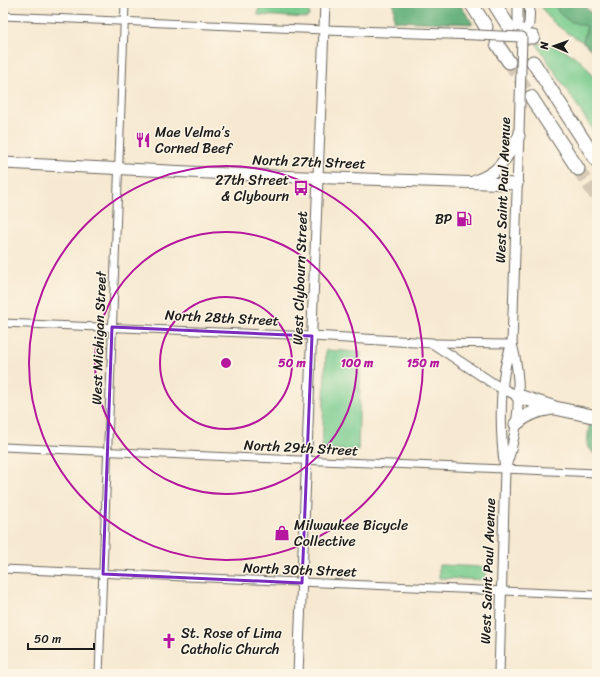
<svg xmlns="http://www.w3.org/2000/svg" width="600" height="677" font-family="Sriracha,sans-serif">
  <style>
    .green { fill: #7acc8f; stroke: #4b7456 }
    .forest { fill: #63b07a; stroke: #40664b }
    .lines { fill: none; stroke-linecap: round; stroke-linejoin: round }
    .motorway-tunnel { stroke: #d6cab6; stroke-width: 13; stroke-dasharray: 13 6; stroke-linecap: butt }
    .minor-casing { stroke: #69645b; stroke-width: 9 }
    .tertiary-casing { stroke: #69645b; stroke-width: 11 }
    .primary-casing { stroke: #69645b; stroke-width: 13 }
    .motorway-casing { stroke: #69645b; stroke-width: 15 }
    .minor { stroke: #fff; stroke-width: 7 }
    .tertiary { stroke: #fff; stroke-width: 9 }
    .primary { stroke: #fff; stroke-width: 11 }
    .motorway { stroke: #fff; stroke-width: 13 }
    .tertiary-bridge-casing { stroke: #69645b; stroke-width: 11; stroke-linecap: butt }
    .tertiary-bridge { stroke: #fff; stroke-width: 9 }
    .marked { fill: none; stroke: #7b2cbf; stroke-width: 3; stroke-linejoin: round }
    .ring { fill: none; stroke: #b5179e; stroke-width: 2 }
    .labels { text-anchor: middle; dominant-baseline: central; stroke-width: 3; stroke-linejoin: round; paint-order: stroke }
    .poi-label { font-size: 14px; fill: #1c1c1c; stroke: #fcf5e5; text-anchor: start }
    .street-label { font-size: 14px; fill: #1c1c1c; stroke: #fcf5e5 }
    .centre { fill: #b5179e; stroke: #fcf5e5; stroke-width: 2 }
    .ring-label { font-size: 12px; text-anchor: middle; font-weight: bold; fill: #b5179e; stroke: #fcf5e5; stroke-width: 3; stroke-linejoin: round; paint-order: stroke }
  </style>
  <rect width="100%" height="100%" fill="#fcf5e5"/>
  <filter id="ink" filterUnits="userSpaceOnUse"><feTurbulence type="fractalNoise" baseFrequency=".025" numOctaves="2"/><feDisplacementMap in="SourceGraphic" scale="8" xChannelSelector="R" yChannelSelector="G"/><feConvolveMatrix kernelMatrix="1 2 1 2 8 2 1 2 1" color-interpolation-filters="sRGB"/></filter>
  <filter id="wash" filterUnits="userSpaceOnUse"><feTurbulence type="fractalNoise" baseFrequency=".012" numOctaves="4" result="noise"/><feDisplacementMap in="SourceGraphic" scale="16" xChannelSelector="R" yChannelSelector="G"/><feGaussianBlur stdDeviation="0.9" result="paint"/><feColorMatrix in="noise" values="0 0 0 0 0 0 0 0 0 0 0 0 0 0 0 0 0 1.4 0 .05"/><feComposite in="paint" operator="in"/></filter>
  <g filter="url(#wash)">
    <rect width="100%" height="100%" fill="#f7e9d1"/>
    <!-- green -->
    <g class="green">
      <path d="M259,3H309V16L307,18L258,15Z"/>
      <path d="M540,3H554L555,6L580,24L587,26L583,42C566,32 548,23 540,3Z"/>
      <path d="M536,43C563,45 591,61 597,89C599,104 597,121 597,136Z"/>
      <path d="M326,350L361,352L358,451L322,449Z"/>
      <path d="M439,565L486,567V580L439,578Z"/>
    </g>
    <!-- forest -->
    <g class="forest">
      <path d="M394,3H459L473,24L394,21Z"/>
      <path d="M554,3H582L589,11L597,17V55L583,42L587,26C572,23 560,19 554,3Z"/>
      <path d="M589,425L597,426V458L587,445Z"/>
    </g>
  </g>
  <g filter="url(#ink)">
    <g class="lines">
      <!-- motorway-tunnel -->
      <g class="motorway-tunnel">
        <path d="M509,62L531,97"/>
        <path d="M578,169L597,198"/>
      </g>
      <defs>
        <g id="minor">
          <path d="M3,16L324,30"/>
          <path d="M3,323L312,336"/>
          <path d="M432,343L512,344"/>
          <path d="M3,447L597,473"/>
          <path d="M3,569L597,595"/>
          <path d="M99,674L125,3"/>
        </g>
        <g id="tertiary">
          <path d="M518,3V24L522,37"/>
          <path d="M324,30L478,35"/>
          <path d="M522,37L529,24L530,3"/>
          <path d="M312,336L432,343L497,386L518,396"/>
          <path d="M505,470C519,429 523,385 512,344L520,101"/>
          <path d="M298,674L325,3"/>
          <path d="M499,674L505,470C500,434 498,377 512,344"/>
        </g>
        <g id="primary">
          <path d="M3,163L273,176L517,184"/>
          <path d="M475,181C503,171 505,158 519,136"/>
        </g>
        <g id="motorway">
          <path d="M471,3L486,27"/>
          <path d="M494,3L509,27"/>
          <path d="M522,37H533"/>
          <path d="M497,44L509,62"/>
          <path d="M533,62L597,161"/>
          <path d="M531,97L578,169"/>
          <path d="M518,396L555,408L597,417"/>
          <path d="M516,424C526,414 538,410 552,408"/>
        </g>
      </defs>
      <!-- minor casing -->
      <use href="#minor" class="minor-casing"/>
      <!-- tertiary casing -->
      <use href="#tertiary" class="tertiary-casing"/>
      <!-- primary casing -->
      <use href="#primary" class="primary-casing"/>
      <!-- motorway casing -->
      <use href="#motorway" class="motorway-casing"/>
      <!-- minor -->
      <use href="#minor" class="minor"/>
      <!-- tertiary -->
      <use href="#tertiary" class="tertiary"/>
      <!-- primary -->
      <use href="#primary" class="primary"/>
      <!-- motorway -->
      <use href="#motorway" class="motorway"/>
      <defs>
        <path id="tertiary-bridge" d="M478,35L522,37L520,101"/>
      </defs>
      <!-- tertiary-bridge casing -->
      <use href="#tertiary-bridge" class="tertiary-bridge-casing"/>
      <!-- tertiary-bridge -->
      <use href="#tertiary-bridge" class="tertiary-bridge"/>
    </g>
  </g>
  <!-- marked area -->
  <path class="marked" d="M112,327L312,336L302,583L103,574Z"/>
  <!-- distance rings -->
  <g class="ring">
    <circle cx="226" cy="363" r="66"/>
    <circle cx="226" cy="363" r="131"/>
    <circle cx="226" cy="363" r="197"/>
  </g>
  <!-- icons -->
  <defs>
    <symbol id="restaurant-bare" viewBox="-9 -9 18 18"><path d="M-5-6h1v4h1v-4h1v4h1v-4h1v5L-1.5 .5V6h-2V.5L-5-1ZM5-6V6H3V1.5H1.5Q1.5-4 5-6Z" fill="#b5179e" stroke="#fcf5e5" stroke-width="2.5" paint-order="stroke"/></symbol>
    <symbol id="bus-bare" viewBox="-9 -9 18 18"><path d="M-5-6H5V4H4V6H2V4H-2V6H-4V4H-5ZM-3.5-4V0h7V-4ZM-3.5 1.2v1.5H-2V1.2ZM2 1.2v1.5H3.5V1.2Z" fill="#b5179e" stroke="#fcf5e5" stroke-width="2.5" paint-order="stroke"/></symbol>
    <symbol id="fuel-bare" viewBox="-9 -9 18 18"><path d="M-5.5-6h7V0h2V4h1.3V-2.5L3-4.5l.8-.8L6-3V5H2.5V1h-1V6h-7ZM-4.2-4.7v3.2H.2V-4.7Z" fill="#b5179e" stroke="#fcf5e5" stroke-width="2.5" paint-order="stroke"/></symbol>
    <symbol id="shop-bare" viewBox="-9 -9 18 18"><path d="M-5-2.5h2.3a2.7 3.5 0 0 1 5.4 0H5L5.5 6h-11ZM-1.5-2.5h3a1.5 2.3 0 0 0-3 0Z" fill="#b5179e" stroke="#fcf5e5" stroke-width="2.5" paint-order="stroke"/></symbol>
    <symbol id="church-bare" viewBox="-9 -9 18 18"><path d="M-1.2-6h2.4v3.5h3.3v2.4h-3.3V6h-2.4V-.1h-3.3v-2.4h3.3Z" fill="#b5179e" stroke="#fcf5e5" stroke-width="2.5" paint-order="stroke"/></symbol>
  </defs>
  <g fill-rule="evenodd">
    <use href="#restaurant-bare" x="132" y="129" width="22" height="22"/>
    <use href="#bus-bare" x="290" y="177" width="22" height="22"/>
    <use href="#fuel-bare" x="453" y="208" width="22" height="22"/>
    <use href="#shop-bare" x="271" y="522" width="22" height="22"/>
    <use href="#church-bare" x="158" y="630" width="22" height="22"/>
  </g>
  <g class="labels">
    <!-- poi labels -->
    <g class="poi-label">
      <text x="155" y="132">Mae Velma’s<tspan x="155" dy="16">Corned Beef</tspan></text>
      <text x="289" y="180" text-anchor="end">27th Street<tspan x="289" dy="16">&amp; Clybourn</tspan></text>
      <text x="452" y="219" text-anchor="end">BP</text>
      <text x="294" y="525">Milwaukee Bicycle<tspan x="294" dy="16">Collective</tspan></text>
      <text x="181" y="633">St. Rose of Lima<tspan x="181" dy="16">Catholic Church</tspan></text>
    </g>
    <!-- street labels -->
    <g class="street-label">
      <text transform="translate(309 162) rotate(2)">North 27th Street</text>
      <text transform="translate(503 190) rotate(-88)">West Saint Paul Avenue</text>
      <text transform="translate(300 278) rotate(-88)">West Clybourn Street</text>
      <text transform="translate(222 318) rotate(3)">North 28th Street</text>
      <text transform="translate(99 338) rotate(-88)">West Michigan Street</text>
      <text transform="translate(301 448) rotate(3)">North 29th Street</text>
      <text transform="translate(300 570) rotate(2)">North 30th Street</text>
      <text transform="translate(488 571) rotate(-88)">West Saint Paul Avenue</text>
    </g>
  </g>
  <circle cx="226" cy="363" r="6" class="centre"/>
  <g class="ring-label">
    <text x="292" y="367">50 m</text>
    <text x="357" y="367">100 m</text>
    <text x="423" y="367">150 m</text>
  </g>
  <!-- margin -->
  <rect width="600" height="677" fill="none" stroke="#fcf5e5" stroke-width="16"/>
  <!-- north arrow -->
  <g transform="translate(554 46) rotate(272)" stroke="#fcf5e5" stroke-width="3" paint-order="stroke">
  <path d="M0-3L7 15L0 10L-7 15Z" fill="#1c1c1c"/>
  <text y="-6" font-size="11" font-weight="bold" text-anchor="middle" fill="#1c1c1c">N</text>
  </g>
  <!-- scale -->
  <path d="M28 643v6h66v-6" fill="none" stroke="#1c1c1c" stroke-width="2"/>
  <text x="34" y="643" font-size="12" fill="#1c1c1c" stroke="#fcf5e5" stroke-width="3" paint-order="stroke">50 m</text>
</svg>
